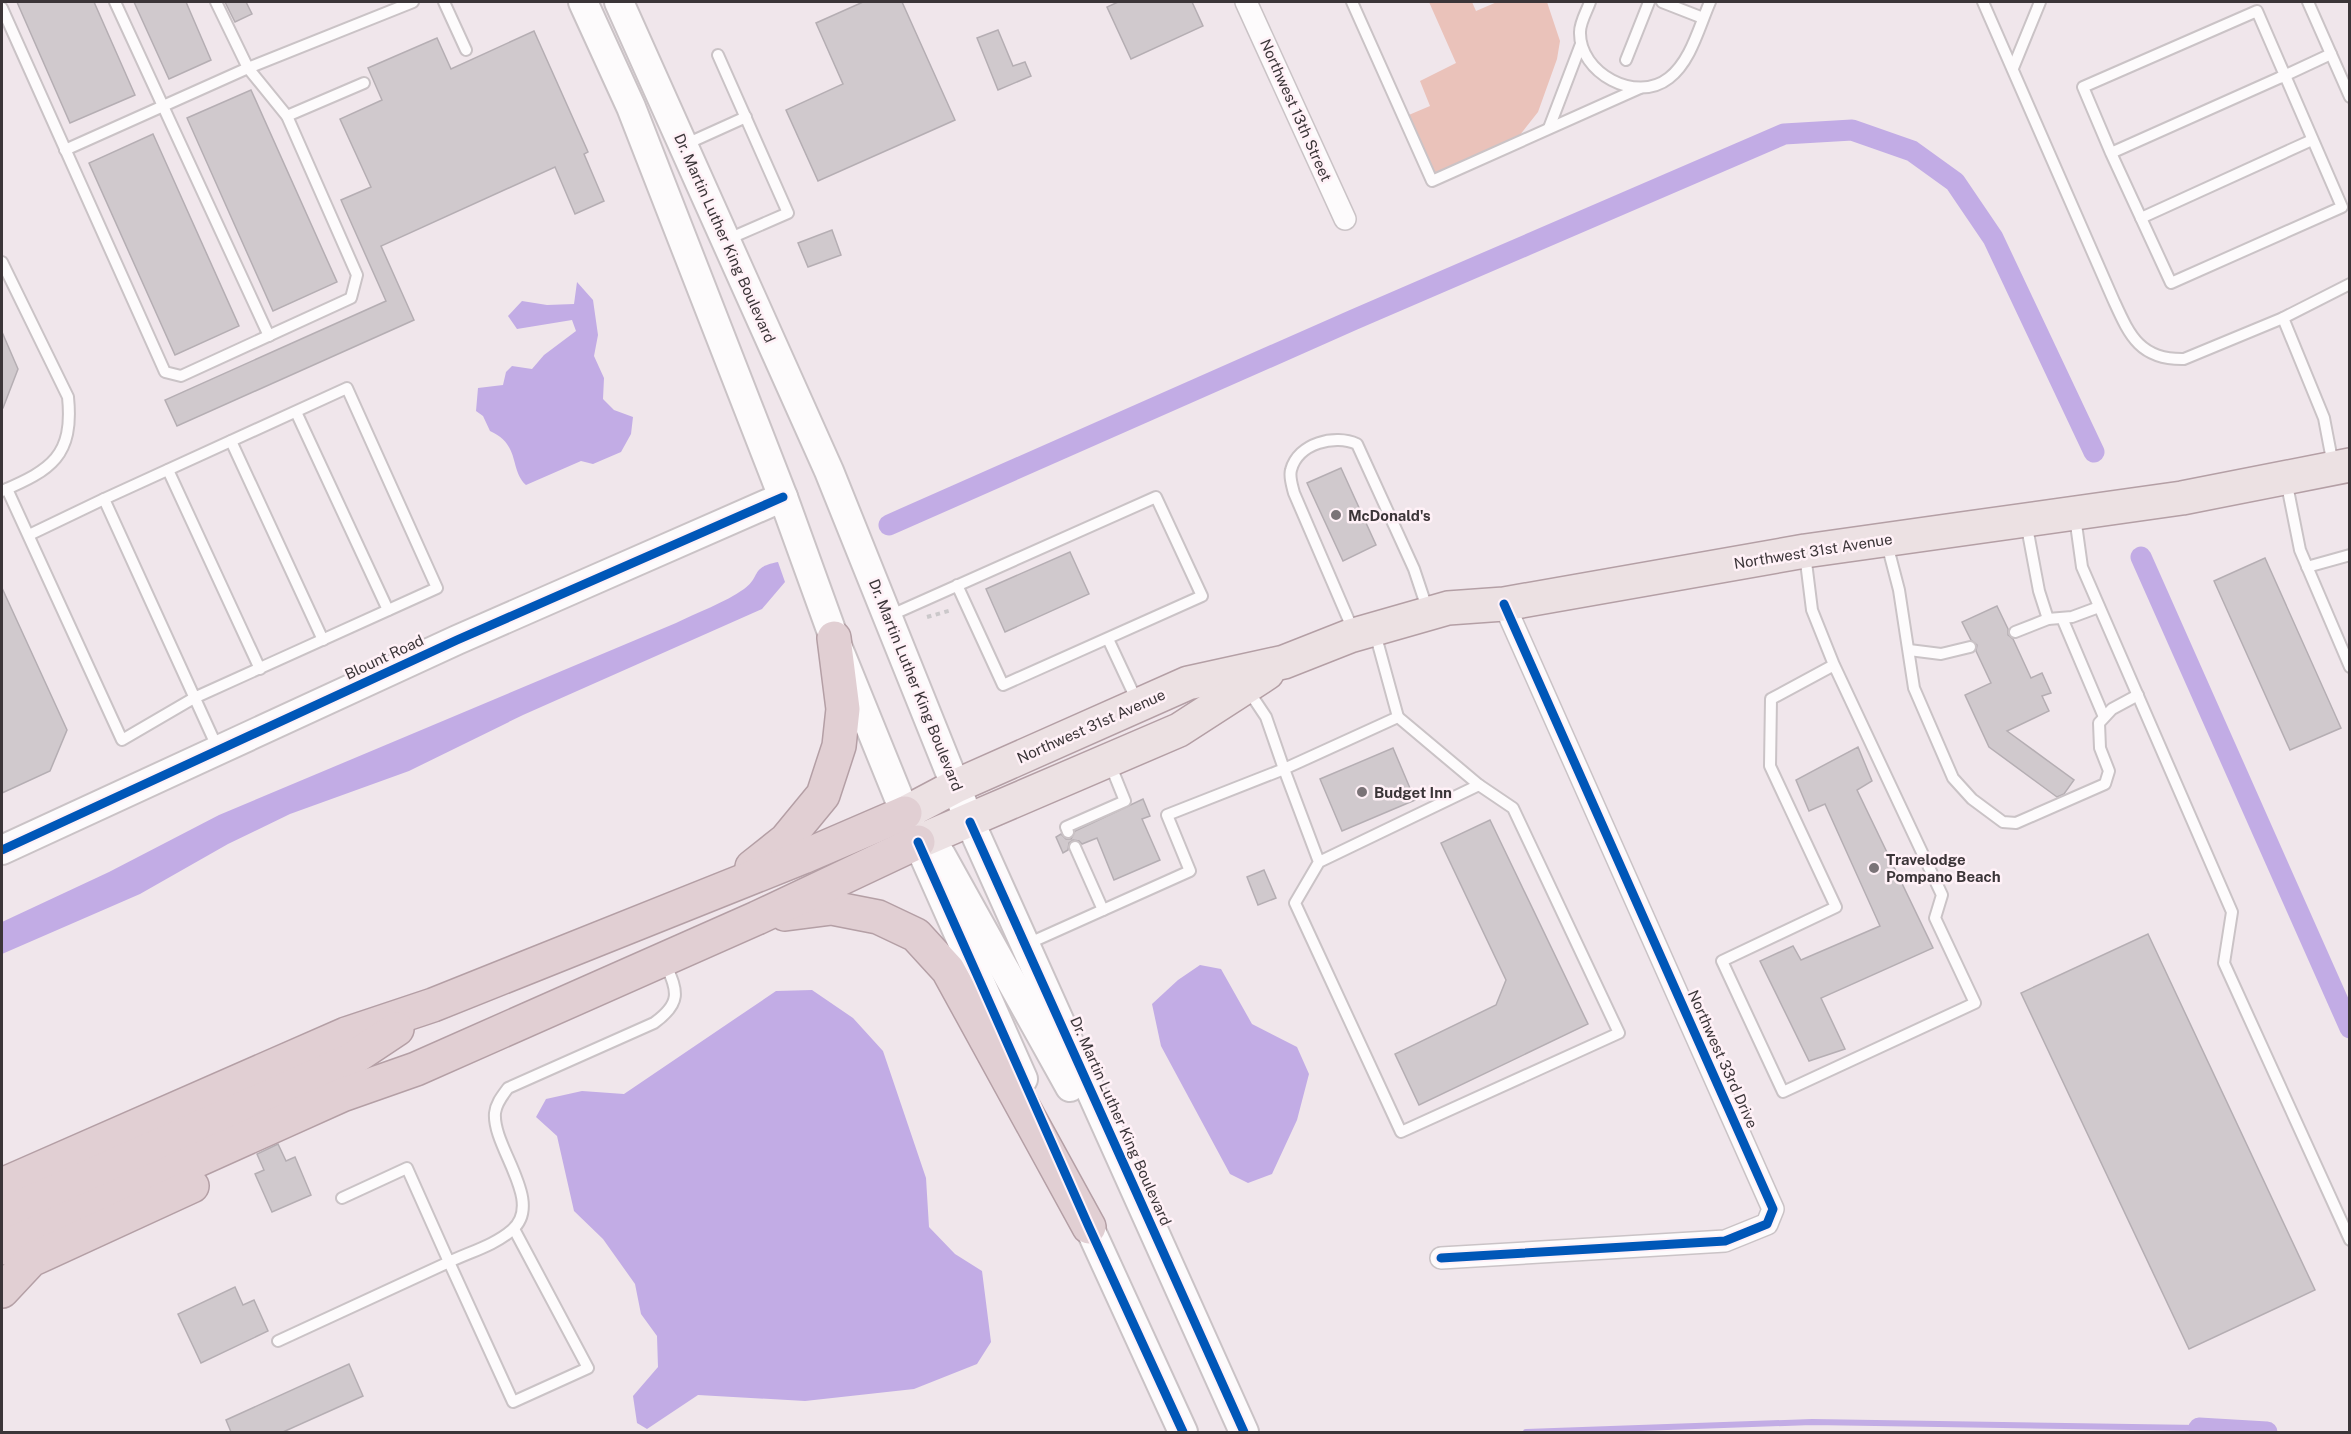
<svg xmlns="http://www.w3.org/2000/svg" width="2351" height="1434" font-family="'Public Sans',sans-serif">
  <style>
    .green { fill: #eac2ba }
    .water { fill: #c2ace5 }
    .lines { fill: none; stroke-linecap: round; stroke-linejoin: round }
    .stream { stroke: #c2ace5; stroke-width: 6 }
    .canal { stroke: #c2ace5; stroke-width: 21 }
    .building { fill: #d0c9cd; stroke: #b5aeb3; stroke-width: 1.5 }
    .lane-casing { stroke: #cac3c6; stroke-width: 14 }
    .street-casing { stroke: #cac3c6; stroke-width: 24 }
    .secondary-casing { stroke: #cac3c6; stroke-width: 32 }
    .primary-casing { stroke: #b49fa5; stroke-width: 36 }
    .highway-casing { stroke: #b49fa5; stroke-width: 36 }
    .path { stroke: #cbc8ca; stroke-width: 4; stroke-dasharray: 4.5 4.5; stroke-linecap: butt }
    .lane { stroke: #fdfbfc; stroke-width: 10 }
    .street { stroke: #fdfbfc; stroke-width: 21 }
    .secondary { stroke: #fdfbfc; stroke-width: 28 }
    .primary { stroke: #ece1e3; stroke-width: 33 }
    .highway { stroke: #e1cfd3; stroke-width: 33 }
    .cycleway-casing { stroke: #fff1f7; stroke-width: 13 }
    .cycleway { stroke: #0057b8; stroke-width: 9 }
    .poi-dot { fill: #7a7377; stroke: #fff1f7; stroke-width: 2 }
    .labels { text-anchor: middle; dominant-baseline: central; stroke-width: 5; stroke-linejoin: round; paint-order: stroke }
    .street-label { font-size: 15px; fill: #3b3538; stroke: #fff1f7 }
    .poi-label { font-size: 15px; font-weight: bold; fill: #3b3538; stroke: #fff1f7; text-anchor: start }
  </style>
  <rect width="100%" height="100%" fill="#f0e6eb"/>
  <!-- green -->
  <path class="green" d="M1429,2H1472L1476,11L1497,2H1547L1560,41L1557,59L1538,112L1516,140L1432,181L1404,117L1430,106L1420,81L1456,63Z"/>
  <!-- water -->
  <g class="water">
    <path d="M577,282L593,300L598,335L594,356L604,378L603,399L614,410L633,417L631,434L621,452L593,464L581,461L526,485C509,469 521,445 490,431L483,416L476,411L478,388L503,385L506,372L512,366L532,369L544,355L576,331L572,320L517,329L508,316L522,301L547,305L574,304Z"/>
    <path d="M778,562L785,582L762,609L523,715L409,771L290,814L228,844L140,894L2,954V922L109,872L219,815L676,623C696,613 726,602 744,589C761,577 750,567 778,562Z"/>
    <path d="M1200,965L1221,969L1252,1024L1297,1047L1309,1074L1297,1120L1272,1174L1248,1183L1230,1174L1161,1046L1152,1004L1178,980Z"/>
    <path d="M812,990L853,1018L883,1051L926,1178L929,1227L955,1254L982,1271L991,1342L977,1364L914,1389L805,1401L698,1395L647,1429L637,1423L633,1396L658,1367L657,1336L641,1314L635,1284L603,1239L574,1211L557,1136L536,1117L546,1099L582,1091L624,1094L776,991Z"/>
  </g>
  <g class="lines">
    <!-- stream -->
    <path class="stream" d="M1526,1432L1812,1422L2199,1428"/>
    <!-- canal -->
    <g class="canal">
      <path d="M889,525L1353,320L1784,134L1852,130L1912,151L1955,182L1993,238L2094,452"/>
      <path d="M2141,557L2350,1028"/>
      <path d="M2199,1428L2267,1432"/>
    </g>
  </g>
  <!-- building -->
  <g class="building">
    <path d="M17,2H94L135,95L70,123Z"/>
    <path d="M134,2H186L211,60L169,79Z"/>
    <path d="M225,2H246L252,14L235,22Z"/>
    <path d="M863,2H902L955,120L818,181L786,110L843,84L816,23Z"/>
    <path d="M1118,2H1192L1203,26L1131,59L1107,7Z"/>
    <path d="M998,30L1013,66L1025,62L1031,76L998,90L977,38Z"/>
    <path d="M534,31L588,152L584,154L604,201L575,214L555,167L381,246L414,320L177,426L165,400L386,301L341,200L371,187L340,119L382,100L368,68L437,38L451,69Z"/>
    <path d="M251,90L337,282L273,311L187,118Z"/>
    <path d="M153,134L239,326L175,355L89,163Z"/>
    <path d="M832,230L841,255L808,267L798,243Z"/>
    <path d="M2,332L18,369L3,408H2Z"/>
    <path d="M1341,468L1376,545L1343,561L1307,483Z"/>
    <path d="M1070,552L1089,594L1005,632L986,589Z"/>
    <path d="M2265,558L2341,728L2290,750L2214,581Z"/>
    <path d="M2,588L67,730L50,771L2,793Z"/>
    <path d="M1997,606L2008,629V635L2013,639L2031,678L2042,673L2051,693L2042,696L2049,711L2007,731L2074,780L2064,794L2057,797L1989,747L1965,695L1991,683L1976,651L1977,645L1971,640L1962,622Z"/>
    <path d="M1858,747L1872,781L1857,790L1933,948L1821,998L1845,1049L1809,1061L1760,961L1793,946L1801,960L1880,926L1825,804L1809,811L1796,780Z"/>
    <path d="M1393,748L1415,800L1342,831L1320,779Z"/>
    <path d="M1143,799L1150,816L1142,819L1160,860L1114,880L1097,838L1082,844L1079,841L1073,840L1069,843L1068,850L1063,853L1056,837L1061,834L1066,839H1071L1075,831Z"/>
    <path d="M1490,820L1588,1024L1419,1105L1395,1054L1496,1005L1506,980L1441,843Z"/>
    <path d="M1264,870L1276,898L1258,905L1247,877Z"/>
    <path d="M2148,934L2315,1290L2189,1349L2021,993Z"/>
    <path d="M278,1144L286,1161L295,1157L311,1195L272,1212L255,1174L264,1170L257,1154Z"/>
    <path d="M235,1287L243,1305L254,1300L268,1331L201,1363L178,1314Z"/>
    <path d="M349,1364L363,1396L283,1432H231L226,1420Z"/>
  </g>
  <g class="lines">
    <defs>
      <g id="lane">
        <path d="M115,2L269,336"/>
        <path d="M444,2L466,50"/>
        <path d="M1352,2L1432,181L1640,88"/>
        <path d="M1590,2C1587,11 1580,22 1580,32C1579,73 1636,104 1669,78C1691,61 1699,27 1710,2"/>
        <path d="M1662,2L1703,18"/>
        <path d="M1983,2L2113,299C2129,334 2139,360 2184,359L2283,318L2324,418L2333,465"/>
        <path d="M2308,2L2350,97"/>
        <path d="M2,8L165,372L181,376L351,298L357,275L287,116L248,68L216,2"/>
        <path d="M718,55L788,213L726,240"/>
        <path d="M1626,60L1649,2"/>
        <path d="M2013,68L2040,2"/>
        <path d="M287,116L364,83"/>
        <path d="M1549,128L1581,44"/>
        <path d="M684,145L746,117"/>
        <path d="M65,150L248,68L413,2"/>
        <path d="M2111,153L2171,283L2342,207L2257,11L2083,87L2111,153L2279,78L2284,76L2331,54"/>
        <path d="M2141,218L2312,140"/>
        <path d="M2,262L68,397C74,456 51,470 2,491"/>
        <path d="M2283,318L2350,284"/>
        <path d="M296,412L388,610"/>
        <path d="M231,441L323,640"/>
        <path d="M168,470L260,669"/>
        <path d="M2286,480L2300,550L2350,667"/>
        <path d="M7,489L122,740L194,698L437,588L347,388L104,499L218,749"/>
        <path d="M2075,517L2082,567L2232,912L2224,963L2350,1240"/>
        <path d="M2026,522L2039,591L2048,619L2072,617L2099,607"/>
        <path d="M29,535L104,499"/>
        <path d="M1887,544L1899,590L1914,688L1953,778L1972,799L2003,822L2016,823L2105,784L2109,771L2100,748L2099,723L2112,709L2138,695"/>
        <path d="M1805,554L1812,610L1834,665L1942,895L1935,918L1975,1003L1783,1092L1722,961L1836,907L1770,766L1771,699L1834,665"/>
        <path d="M2307,567L2350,555"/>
        <path d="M889,616L1156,497L1202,596L1003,685L957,585"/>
        <path d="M2062,618L2104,717"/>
        <path d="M1353,630L1294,493C1292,485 1289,477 1291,470C1298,443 1335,434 1357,444L1414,569L1428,611"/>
        <path d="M2015,632L2048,619"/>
        <path d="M1108,639L1137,701"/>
        <path d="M1909,650L1941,654L1970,647"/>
        <path d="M1398,717L1479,785"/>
        <path d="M1068,832L1066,827L1125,801L1110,764"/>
        <path d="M1075,847L1103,910"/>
        <path d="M1319,862L1295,903L1401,1132L1619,1033L1513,808L1479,785L1319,862L1284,769L1398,717L1375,633"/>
        <path d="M1025,945L1190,871L1167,815L1284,769L1266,717L1248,690"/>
        <path d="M342,1198L407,1168L449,1262C470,1252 495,1245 512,1230C545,1202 492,1147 495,1113C496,1103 503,1095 508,1088L654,1023C683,1002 677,991 665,962"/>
        <path d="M278,1341L449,1262L513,1402L588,1368L514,1229"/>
      </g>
      <g id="street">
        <path d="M1246,2L1345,219"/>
        <path d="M1441,1258L1725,1241L1767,1224L1773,1209L1504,604"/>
      </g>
      <g id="secondary">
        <path d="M583,2L631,107L783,497L834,638L905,813L1023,1079"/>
        <path d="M619,2L829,471L970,822L1244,1432"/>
        <path d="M2,850L457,640L783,497"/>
        <path d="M941,855L1070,1087"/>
        <path d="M1080,1207L1183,1432"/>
      </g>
      <g id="primary">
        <path d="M905,813L956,786L1188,683L1284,662L1350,636L1448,608L1504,604L1805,551L2182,498L2350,465"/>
        <path d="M918,842L1179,730L1267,673"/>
      </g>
      <g id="highway">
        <path d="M752,867L786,840L823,795L839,746L843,709L834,638"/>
        <path d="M785,914L832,908L878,917L916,935L948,970L1089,1227"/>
        <path d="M2,1185L346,1034L433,1005L803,857L905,813"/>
        <path d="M2,1215L349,1061L397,1029"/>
        <path d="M2,1248L342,1095L416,1069L757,918L918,842"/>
        <path d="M2,1291L31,1260L192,1186"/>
      </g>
    </defs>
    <!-- lane casing -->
    <use href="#lane" class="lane-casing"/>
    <!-- street casing -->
    <use href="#street" class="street-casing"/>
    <!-- secondary casing -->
    <use href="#secondary" class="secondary-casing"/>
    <!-- primary casing -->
    <use href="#primary" class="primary-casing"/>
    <!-- highway casing -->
    <use href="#highway" class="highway-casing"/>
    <!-- path -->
    <path class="path" d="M927,617L952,610"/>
    <!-- lane -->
    <use href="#lane" class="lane"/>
    <!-- street -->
    <use href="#street" class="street"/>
    <!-- secondary -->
    <use href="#secondary" class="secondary"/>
    <!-- primary -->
    <use href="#primary" class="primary"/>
    <!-- highway -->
    <use href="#highway" class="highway"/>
    <defs>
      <g id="cycleway">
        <path d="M970,822L1244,1432"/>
        <path d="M918,842L1089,1227L1183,1432"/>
        <path d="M2,850L457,640L783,497"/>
        <path d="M1441,1258L1725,1241L1767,1224L1773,1209L1504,604"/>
      </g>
    </defs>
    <!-- cycleway casing -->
    <use href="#cycleway" class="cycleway-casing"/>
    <!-- cycleway -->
    <use href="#cycleway" class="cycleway"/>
  </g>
  <!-- markers -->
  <g class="poi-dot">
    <circle cx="1336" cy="515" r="6"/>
    <circle cx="1362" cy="792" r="6"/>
    <circle cx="1874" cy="868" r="6"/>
  </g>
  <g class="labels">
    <!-- street labels -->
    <g class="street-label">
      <text transform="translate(1296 110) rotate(66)">Northwest 13th Street</text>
      <text transform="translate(725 238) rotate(66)">Dr. Martin Luther King Boulevard</text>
      <text transform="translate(1813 551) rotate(-9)">Northwest 31st Avenue</text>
      <text transform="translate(384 657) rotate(-25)">Blount Road</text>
      <text transform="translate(916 685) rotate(68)">Dr. Martin Luther King Boulevard</text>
      <text transform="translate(1091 726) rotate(-24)">Northwest 31st Avenue</text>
      <text transform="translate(1723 1059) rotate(66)">Northwest 33rd Drive</text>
      <text transform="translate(1121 1121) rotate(66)">Dr. Martin Luther King Boulevard</text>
    </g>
    <!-- poi labels -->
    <g class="poi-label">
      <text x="1348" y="515">McDonald's</text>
      <text x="1374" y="792">Budget Inn</text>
      <text x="1886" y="859">Travelodge<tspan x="1886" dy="17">Pompano Beach</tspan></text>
    </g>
  </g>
  <!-- border -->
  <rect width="2351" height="1434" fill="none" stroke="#3b3538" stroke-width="6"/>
</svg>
